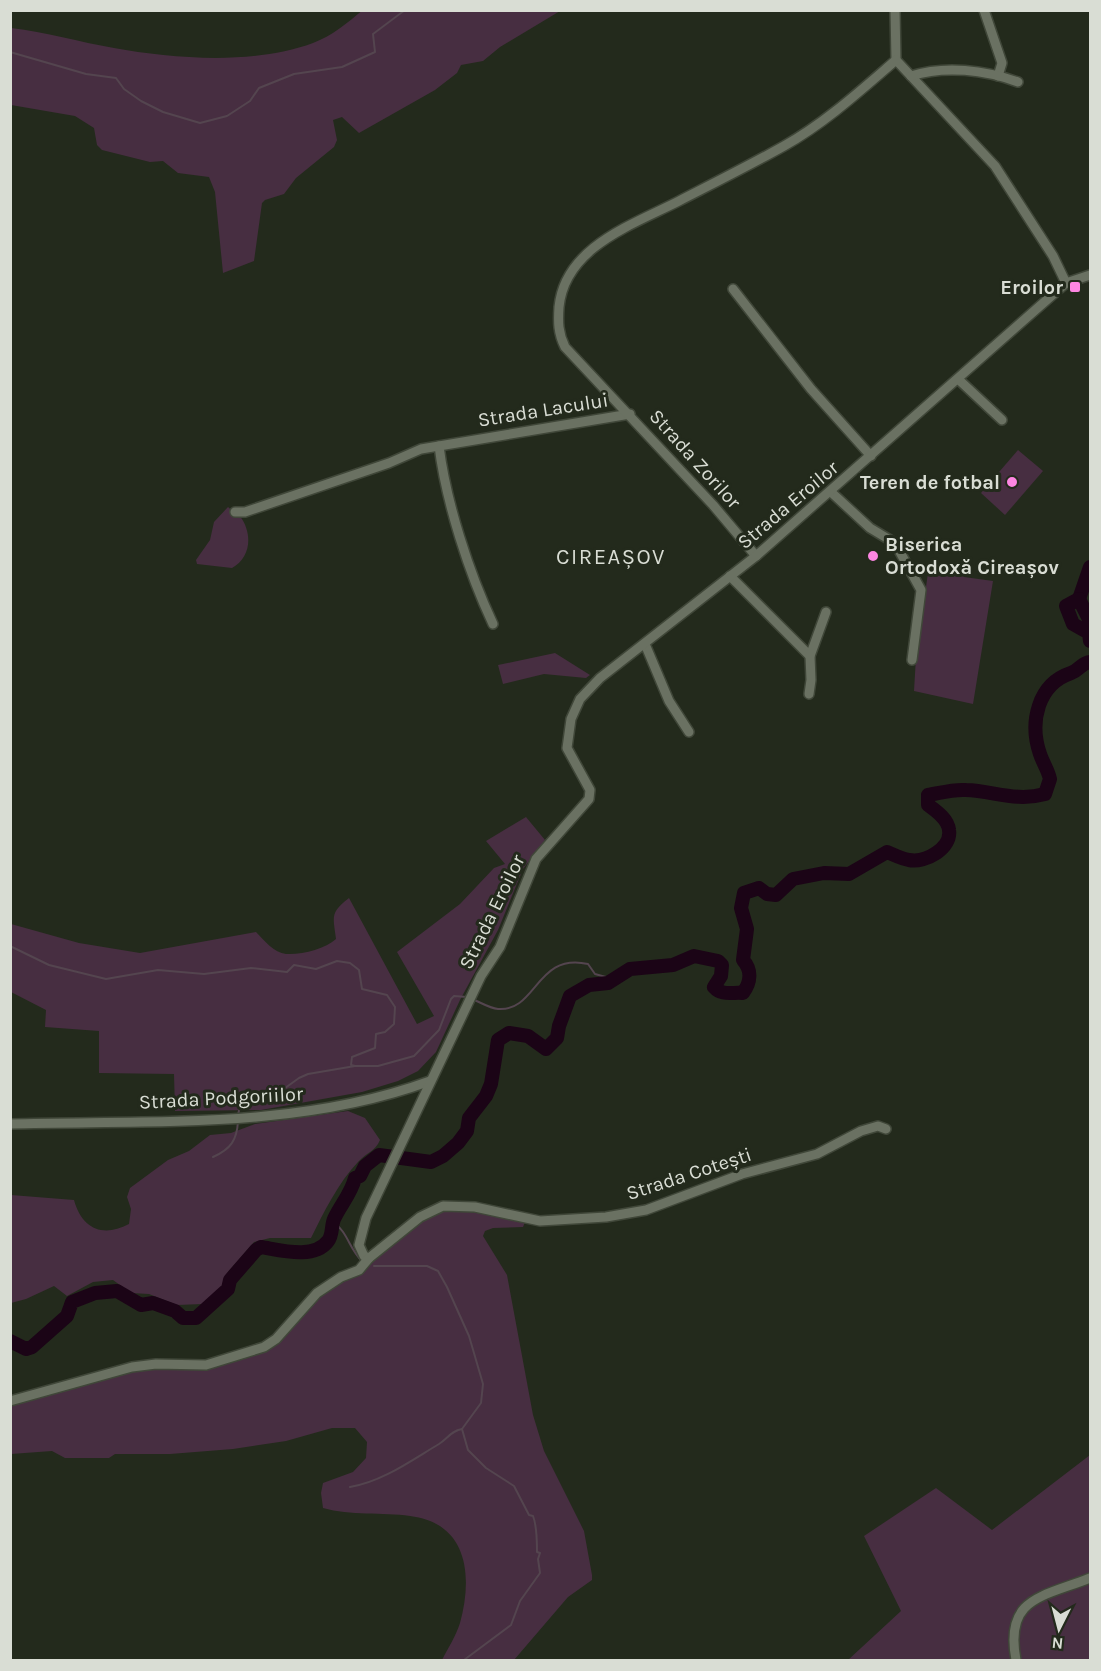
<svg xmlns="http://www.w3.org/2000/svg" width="1101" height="1671" font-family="Karla,sans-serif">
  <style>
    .green { fill: #472e41 }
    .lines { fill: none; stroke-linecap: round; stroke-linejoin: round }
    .stream { stroke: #54454f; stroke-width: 2 }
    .river { stroke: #1b0416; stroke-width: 14 }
    .minor-casing { stroke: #404739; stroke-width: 12 }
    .minor { stroke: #6a7162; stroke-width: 9 }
    .poi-dot { fill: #fd86e2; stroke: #232a1c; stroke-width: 2 }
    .labels { text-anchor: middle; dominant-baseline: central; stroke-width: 6; stroke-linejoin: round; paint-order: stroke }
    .poi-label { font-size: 20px; font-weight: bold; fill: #d9ddd4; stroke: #232a1c; text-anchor: end }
    .street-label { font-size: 20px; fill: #d9ddd4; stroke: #232a1c }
    .quarter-label { font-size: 22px; letter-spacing: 1.5px; fill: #d9ddd4; stroke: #232a1c }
  </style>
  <rect width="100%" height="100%" fill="#232a1c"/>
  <!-- green -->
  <g class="green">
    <path d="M363,10L560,11L500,47L483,61L461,65L457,73L435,90L359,133L342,117L333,120L337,140L334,147L296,178L284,194L265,200L262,203L254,261L223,273L215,192L209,177L178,173L163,161L150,162L102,150L97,145L94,128L75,116L11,105V28C46,32 79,42 114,48C175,59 254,65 313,43C332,36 347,23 363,10Z"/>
    <path d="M1018,450L1043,471L1005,515L981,493Z"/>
    <path d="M228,507C232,511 237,513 240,516C253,534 251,557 232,568L197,564L196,560L210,540L214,522Z"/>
    <path d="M929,566L964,574V577L993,581L973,704L914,691L916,657Z"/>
    <path d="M555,653L590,675L586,678L544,674L503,684L498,665Z"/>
    <path d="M526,817L545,840L523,869L498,930L460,1000L436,1052L418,1071L398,1081L362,1092L261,1110L175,1111L174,1074L99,1073V1031L45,1027L46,1010L11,992V924L79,943L140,953L256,932C264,940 274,953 286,954C302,955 325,949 336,939C333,916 330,913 349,898L417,1024L434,1016L397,952L460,904L494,868L505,864L486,841Z"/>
    <path d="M348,1111L365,1118L380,1140C375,1152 367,1152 358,1162C338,1183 324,1212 311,1238H270L254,1242L228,1272L221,1287L203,1304L177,1305L149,1294L131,1293L113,1280L93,1282L67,1296L54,1286L26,1299L11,1303V1195L74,1200C82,1229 103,1238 129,1224L131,1209L127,1197L130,1188L168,1160L189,1151L210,1135L231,1133L255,1124Z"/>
    <path d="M442,1210L478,1211L525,1222L523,1227L493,1228L485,1231L483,1236L507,1275L533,1415L544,1451L584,1531L592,1575V1580L568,1597L514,1660H442C448,1648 456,1636 460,1623C473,1576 468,1523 410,1516C383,1512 350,1516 323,1508L321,1493L323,1483L353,1472L366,1458L367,1442L355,1428H332L286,1441L233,1449L170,1454H115L109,1458H65L52,1451L11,1454V1404L147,1367L204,1369L272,1345L328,1290L349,1278L418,1222Z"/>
    <path d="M1090,1455V1660H848L901,1611L864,1536L936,1488L992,1530Z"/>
  </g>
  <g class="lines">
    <!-- stream -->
    <g class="stream">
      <path d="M10,52L86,74L116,78L124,89L141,101L163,112L200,123L227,116L250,101L259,88L294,74L342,67L375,52L373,34L405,10"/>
      <path d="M10,946L49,965L106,979L158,970L204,974L251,968L287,972L294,965L316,969L337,961L350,963L359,970L362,989L387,995L395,1007L394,1024L385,1032L376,1034L375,1048L352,1057L351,1065L355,1066"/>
      <path d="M472,999C480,1002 489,1008 498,1009C537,1012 536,952 588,964L595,974L613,979"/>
      <path d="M238,1115L240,1106L267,1101L299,1078L308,1074L355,1066H378L414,1056L439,1030L451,999L454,996L467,997"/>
      <path d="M213,1157C231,1149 237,1140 238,1121"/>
      <path d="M333,1222C348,1232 349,1249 362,1261"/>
      <path d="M374,1266H427L438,1271L447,1287L469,1336L483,1384L481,1403L462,1429L468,1450L486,1468L514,1486L529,1515L533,1516C537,1526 537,1541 537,1552L540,1553L538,1559L540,1573L520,1601L511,1625L464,1660"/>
      <path d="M350,1487C382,1482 412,1460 439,1444C448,1438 451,1431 462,1429"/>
    </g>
    <!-- river -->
    <g class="river">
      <path d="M1079,599L1090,567"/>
      <path d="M1090,621L1079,599L1066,606L1073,624L1089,633L1090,641"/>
      <path d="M10,1341L26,1349L32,1347L67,1316L72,1302L95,1293L117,1291L141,1305L153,1303L175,1311L183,1318H196L228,1289L230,1280L256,1250L261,1247C280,1250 314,1260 328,1241C333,1235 331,1226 334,1219C341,1204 351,1194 355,1178L360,1176L365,1166L379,1155L431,1162L443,1156L458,1143L467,1131L469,1118L486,1096L491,1084L498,1040L509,1033L528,1036L546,1049L557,1038L559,1026L570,996L589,985L608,983L630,969L673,965L694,956L718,961L722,965L721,976L714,987C722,996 732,992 743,993C751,982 752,970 743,960L747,929L741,908L744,893L759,888L767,894L776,895L793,879L824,873L849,874L887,852C894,855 902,859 909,860C926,863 952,848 949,830C948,819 936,811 928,805V795C940,793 953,789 966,790C994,791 1016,802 1045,794L1050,779C1048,770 1043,763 1040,754C1029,722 1038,684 1071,673C1080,670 1081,663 1090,662"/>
    </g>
    <defs>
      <g id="minor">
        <path d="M895,10L896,60L995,166L1053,256L1066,283"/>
        <path d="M984,10L1002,63L998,76"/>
        <path d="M911,76C945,65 985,70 1018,82"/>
        <path d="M733,289L811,389L871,456"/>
        <path d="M958,379L1002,420"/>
        <path d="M439,446C446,502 469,573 493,624"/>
        <path d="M831,492L870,528L895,543L921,590L912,660"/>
        <path d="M235,512H245L389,463L421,449L630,414"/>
        <path d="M756,556L713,505L565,347C558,333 558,322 559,307C565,247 632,225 679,201C714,183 750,165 784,146C825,123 860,91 896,60"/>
        <path d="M730,576L810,656"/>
        <path d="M645,644L669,701L689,732"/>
        <path d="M809,694L811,680L810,656L826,612"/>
        <path d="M10,1124C150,1120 297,1130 430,1081"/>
        <path d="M369,1258L364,1256L359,1245L366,1218L481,976L500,947L536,859L589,799L590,790L567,748L571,719L580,699L600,678L756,556L1066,283L1090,275"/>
        <path d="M10,1401L132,1367L156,1364L206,1365L264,1347L276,1339L317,1293L341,1277L359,1270L369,1258L420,1217L443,1206L475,1207L540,1221L606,1217L646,1210L742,1174L817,1154L861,1131L878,1126L886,1129"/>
        <path d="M1016,1660C1004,1597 1043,1597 1090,1578"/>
      </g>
    </defs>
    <!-- minor casing -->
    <use href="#minor" class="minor-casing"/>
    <!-- minor -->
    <use href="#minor" class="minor"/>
  </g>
  <!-- markers -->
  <g class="poi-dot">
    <rect x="1069" y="281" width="12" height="12" rx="3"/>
    <circle cx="1012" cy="482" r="6"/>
    <circle cx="873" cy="556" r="6"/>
  </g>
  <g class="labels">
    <!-- poi labels -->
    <g class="poi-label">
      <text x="1063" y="287">Eroilor</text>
      <text x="1000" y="482">Teren de fotbal</text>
      <text x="885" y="544" text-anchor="start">Biserica<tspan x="885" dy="23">Ortodoxă Cireașov</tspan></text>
    </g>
    <!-- street labels -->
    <g class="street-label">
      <text transform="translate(543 410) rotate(-9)">Strada Lacului</text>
      <text transform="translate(695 459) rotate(48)">Strada Zorilor</text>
      <text transform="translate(788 505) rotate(-40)">Strada Eroilor</text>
      <text transform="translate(492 912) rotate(-64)">Strada Eroilor</text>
      <text transform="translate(221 1098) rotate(-3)">Strada Podgoriilor</text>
      <text transform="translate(689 1174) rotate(-18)">Strada Cotești</text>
    </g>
    <!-- quarter labels -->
    <g class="quarter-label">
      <text x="611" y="557">CIREAȘOV</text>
    </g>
  </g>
  <!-- border -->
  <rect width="1101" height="1671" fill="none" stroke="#d9ddd4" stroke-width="24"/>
  <!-- north arrow -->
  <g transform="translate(1059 1629) rotate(186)" stroke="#232a1c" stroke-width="4.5" paint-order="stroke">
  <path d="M0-4.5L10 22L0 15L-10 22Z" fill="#d9ddd4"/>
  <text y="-9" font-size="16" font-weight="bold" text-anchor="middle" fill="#d9ddd4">N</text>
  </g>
</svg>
